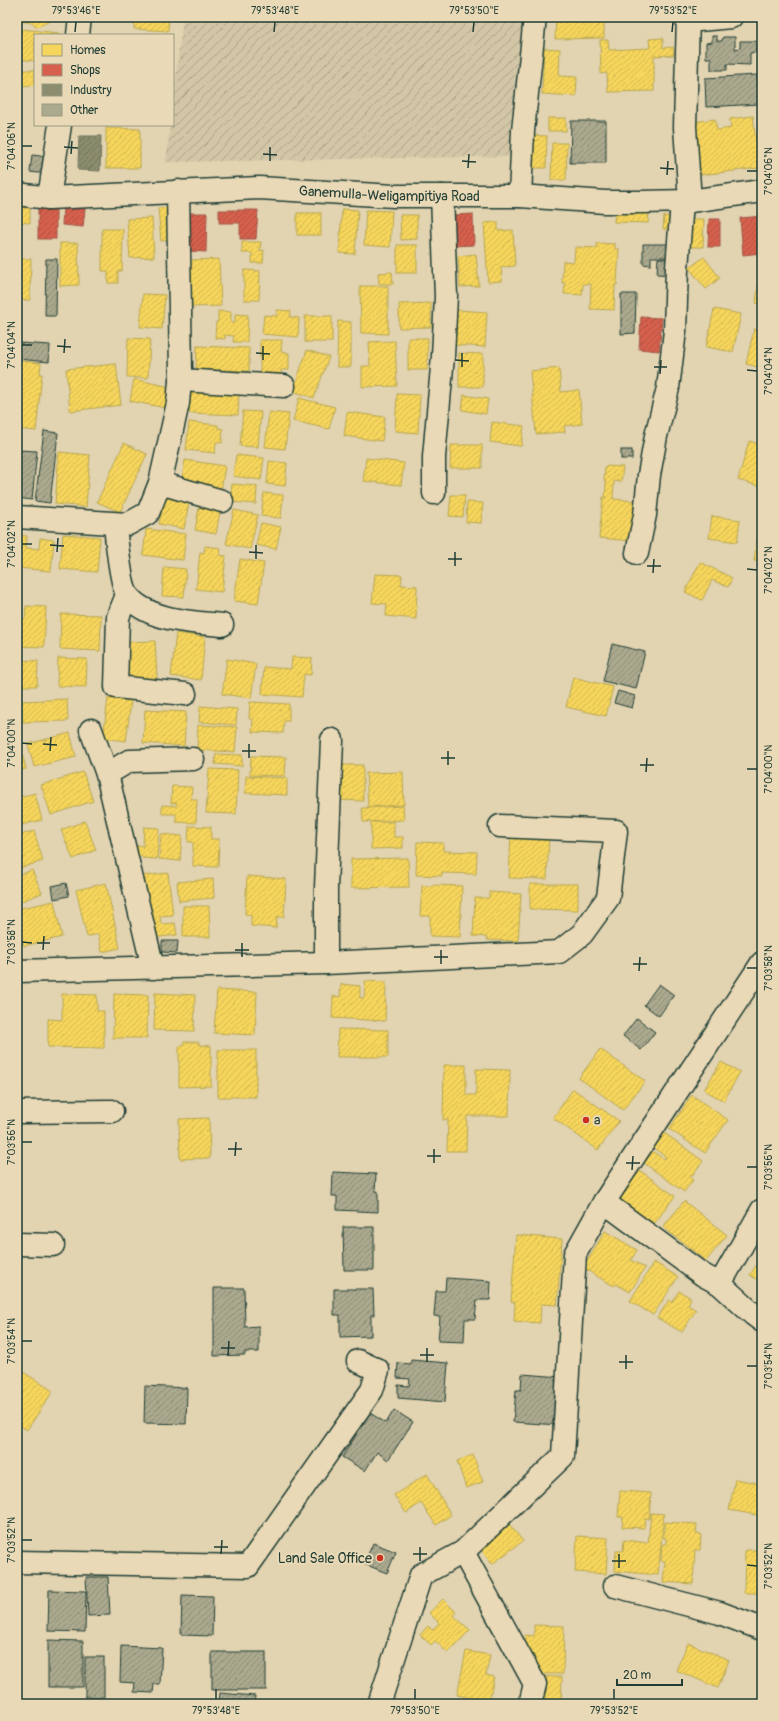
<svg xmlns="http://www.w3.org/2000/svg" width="779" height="1721" font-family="Pangolin,sans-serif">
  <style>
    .industrial { fill: url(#industrial-furrows) }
    .homes { fill: url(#homes-hatch); stroke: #b6a750 }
    .shops { fill: url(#shops-hatch); stroke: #9f5646 }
    .industry { fill: url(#industry-hatch); stroke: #6b745d }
    .building { fill: url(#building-hatch); stroke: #1f3d34 }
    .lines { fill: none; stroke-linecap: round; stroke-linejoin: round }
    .minor-casing { stroke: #1f3d34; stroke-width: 25 }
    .minor { stroke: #ead9b6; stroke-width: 22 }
    .ticks { fill: none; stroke: #1f3d34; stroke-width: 1.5 }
    .poi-dot { fill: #c8321e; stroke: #ead9b6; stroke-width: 1.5 }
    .labels { text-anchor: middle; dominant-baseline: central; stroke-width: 4; stroke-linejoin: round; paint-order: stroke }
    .street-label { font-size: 14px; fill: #1f3d34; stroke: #ead9b6 }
    .poi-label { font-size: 14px; fill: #1f3d34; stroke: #ead9b6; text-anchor: start }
    .neatline { fill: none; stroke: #1f3d34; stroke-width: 1.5 }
    .ticks-label { font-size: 10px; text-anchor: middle; fill: #1f3d34 }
  </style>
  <defs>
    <pattern id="industrial-furrows" width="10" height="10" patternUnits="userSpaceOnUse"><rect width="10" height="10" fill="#d2c6a6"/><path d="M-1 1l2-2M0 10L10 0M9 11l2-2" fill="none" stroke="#aaa288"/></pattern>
    <pattern id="homes-hatch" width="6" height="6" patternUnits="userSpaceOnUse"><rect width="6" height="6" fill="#f6d55c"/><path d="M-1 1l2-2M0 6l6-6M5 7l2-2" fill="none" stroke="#d2b851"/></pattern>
    <pattern id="shops-hatch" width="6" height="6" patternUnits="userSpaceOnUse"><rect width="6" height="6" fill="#d6604d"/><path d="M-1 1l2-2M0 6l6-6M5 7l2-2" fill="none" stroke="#ad5041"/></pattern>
    <pattern id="industry-hatch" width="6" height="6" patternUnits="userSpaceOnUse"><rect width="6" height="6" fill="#8c8c6e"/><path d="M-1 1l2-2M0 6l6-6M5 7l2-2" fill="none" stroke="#72745b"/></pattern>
    <pattern id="building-hatch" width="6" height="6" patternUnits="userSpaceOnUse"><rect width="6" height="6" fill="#aba98e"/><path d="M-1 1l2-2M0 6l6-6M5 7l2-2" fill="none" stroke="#8b8b75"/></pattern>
  </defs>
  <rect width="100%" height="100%" fill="#e2d3b1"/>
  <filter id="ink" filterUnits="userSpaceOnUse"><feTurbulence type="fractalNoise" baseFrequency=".025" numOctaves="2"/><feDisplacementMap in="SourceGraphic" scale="8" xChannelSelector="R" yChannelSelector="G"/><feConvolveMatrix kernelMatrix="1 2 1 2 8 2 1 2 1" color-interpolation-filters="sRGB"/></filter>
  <g filter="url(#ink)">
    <!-- industrial -->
    <path class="industrial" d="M183,17H537L523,156L166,162L170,125H173V102Z"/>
    <!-- homes -->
    <g class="homes">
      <path d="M17,17H59L37,27L32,23L17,21Z"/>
      <path d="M89,17H127V23L89,20Z"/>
      <path d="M135,17H169L168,31L134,29Z"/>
      <path d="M556,17H604V38L555,39Z"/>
      <path d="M21,29L59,33V35H35V61L17,59Z"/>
      <path d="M663,38V48L673,47L674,55L654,56V91L608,92L607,73L601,74L600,40H608L609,50L650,48L649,39Z"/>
      <path d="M544,48L560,49L559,76L577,77L576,96L542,94Z"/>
      <path d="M21,70H35V85L21,86Z"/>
      <path d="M753,116L759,168L700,175L694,122L715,119L717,130L731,128L730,119Z"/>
      <rect x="548" y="118" width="18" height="13"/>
      <path d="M106,128L140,129V168H106Z"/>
      <path d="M530,135L547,136L546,168H529Z"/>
      <path d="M552,143H567L566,180H551Z"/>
      <path d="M17,207L30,208V223L17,222Z"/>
      <path d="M170,207L173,240L161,241L158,208Z"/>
      <path d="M342,209L358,210L355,254L339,253Z"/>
      <path d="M366,210L392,211L390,247L364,245Z"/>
      <path d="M615,210L649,211L648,223L614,222Z"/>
      <rect x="297" y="213" width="24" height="22"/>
      <path d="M400,215H417V239L401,240Z"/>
      <path d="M664,216L674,217L673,230L663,229Z"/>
      <path d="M152,218L154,257L130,258L127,219Z"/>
      <path d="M691,219H704L703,247H690Z"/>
      <path d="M498,222V231L513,230L515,266L501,267L502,281L488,282L484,223Z"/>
      <path d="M102,229H123L122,271H118V283H108V271H102Z"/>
      <path d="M242,242H261L260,251L264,250L263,263H252V253H242Z"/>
      <path d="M60,243H78L79,285L60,286Z"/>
      <path d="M597,243L615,244V249H619L617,285H615L614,310L590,309L591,284H583L582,295L564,294L565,283H562L563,261L574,262L575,247L597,248Z"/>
      <rect x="397" y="245" width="20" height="28"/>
      <path d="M476,254L479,286L460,287L458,256Z"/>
      <path d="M704,257L720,278L706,289L689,268Z"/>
      <path d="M762,257V304L756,303Z"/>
      <path d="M17,259H31L30,300H17Z"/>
      <path d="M219,259L221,306L192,307L190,260Z"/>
      <path d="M244,270L260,271L259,300H244Z"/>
      <path d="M392,272L393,284H379L378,273Z"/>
      <path d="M360,286H388V334L361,333Z"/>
      <path d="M143,294L165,295L162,329L140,327Z"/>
      <path d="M431,303V327L399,328V304Z"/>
      <path d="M714,309L741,314L733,352L706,347Z"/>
      <path d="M277,310L291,311L290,317L299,318L298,337L262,334L264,315L277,316Z"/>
      <path d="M457,310L487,312L485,347L455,345Z"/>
      <path d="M218,311L231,312V323H235V314L248,315L247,342H233L234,336L225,335V339L215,338L216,322H218Z"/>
      <rect x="305" y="316" width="27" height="26"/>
      <path d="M338,321L351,322V367H337Z"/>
      <path d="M754,329L762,331V368L746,364Z"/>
      <path d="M128,338L150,339L148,378L127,377Z"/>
      <path d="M408,338H428L427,370H408Z"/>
      <path d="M260,340H282L281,352L289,353V370H281V374H260Z"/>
      <path d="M395,341L397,386L362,387V366H370L369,342Z"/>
      <path d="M197,346L249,348V371L196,369Z"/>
      <path d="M307,350L329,357L314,398L293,391Z"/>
      <path d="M459,353L483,354V387H459Z"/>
      <path d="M20,361L41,363L40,374H42L36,431L17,429V371H19Z"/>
      <path d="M116,364L121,405L70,411L66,369Z"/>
      <path d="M559,368L561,392L579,390L582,424L564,426L565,432L536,434L530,371Z"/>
      <path d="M134,379L170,387L166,408L130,401Z"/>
      <path d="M190,388L239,390L238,415L189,413Z"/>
      <path d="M397,394L420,395L418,433L395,431Z"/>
      <path d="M464,395L488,399L486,414L462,410Z"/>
      <path d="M299,398L335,407L329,429L293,421Z"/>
      <path d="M243,411L261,412L258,447L240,446Z"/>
      <path d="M269,412L289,414L285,449L265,447Z"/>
      <path d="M347,412L385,417L382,441L344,436Z"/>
      <path d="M189,422L218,425V428L223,429L222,443L216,442L215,453L186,450Z"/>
      <path d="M492,422L524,426L521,446L490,442Z"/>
      <path d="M749,441L762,445V476L759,486L738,480Z"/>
      <path d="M124,443L147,454L120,512L97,502Z"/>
      <path d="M451,445H482V468H450Z"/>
      <path d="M59,452L90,455L86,507L55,504Z"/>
      <path d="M236,455L264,458L261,480L233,476Z"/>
      <path d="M366,458L404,463L401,485L363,481Z"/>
      <path d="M185,460L225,466L221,491L181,485Z"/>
      <path d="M269,461L287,463L285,486L267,484Z"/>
      <path d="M605,466L623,467L621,482L614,481L613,499L636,501L632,541L599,538L603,497L605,498L606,482L604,481Z"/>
      <path d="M232,484L257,486L256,504L230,502Z"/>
      <path d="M165,493L190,497L184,529L159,524Z"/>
      <path d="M264,493L283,495L281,518L261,516Z"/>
      <path d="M451,495H465L463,517L449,516Z"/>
      <path d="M200,502L221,506L216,534L195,530Z"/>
      <path d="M467,502L483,503L481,523L466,522Z"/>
      <path d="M234,510L258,515L250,549L226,544Z"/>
      <path d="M712,516L740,520L737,542L709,538Z"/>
      <path d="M261,523L281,527L276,549L256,545Z"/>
      <path d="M146,529L186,534L183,560L143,555Z"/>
      <path d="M758,533H762V562L754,561Z"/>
      <path d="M63,534L100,537L97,572L60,569Z"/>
      <path d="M17,535L27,536L26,548L39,549L40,538L54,540L51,571L17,568Z"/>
      <path d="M205,546L221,548L220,555L226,556L222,592L196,589L200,552L204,553Z"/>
      <path d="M240,559L264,563L258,604L234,601Z"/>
      <path d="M700,562L732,578L728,587L712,580L702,600L685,592Z"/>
      <path d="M164,567L186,569L184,597L162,596Z"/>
      <path d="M375,574L402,575L401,585L417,586L416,619L386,616L387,604L372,603Z"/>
      <path d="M26,606L46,607L44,647L17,646V619H25Z"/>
      <path d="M61,614L101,615L100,651L60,649Z"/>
      <path d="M176,633L205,637L201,680L171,676Z"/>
      <path d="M155,641L157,678L128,679L127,642Z"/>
      <path d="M292,657L312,658L311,675L304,674L302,697L262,694L264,667L291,669Z"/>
      <path d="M58,658L87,659L86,687L57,686Z"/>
      <path d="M227,659L256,664L251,698L222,694Z"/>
      <path d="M17,660L38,661L37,686H17Z"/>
      <path d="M573,677L613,687L606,716L566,707Z"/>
      <path d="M108,698L131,701L126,741L103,738Z"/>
      <path d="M67,699L68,721L23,722L22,701Z"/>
      <path d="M250,702L289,704V721H284L283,733L252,732L253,719H249Z"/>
      <path d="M200,706L237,709L236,725L199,722Z"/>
      <path d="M145,710L186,712L184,746L143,743Z"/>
      <path d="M198,725L237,727L235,752L197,750Z"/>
      <path d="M70,733L76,757L34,767L28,744Z"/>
      <path d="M20,745L26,769L17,771V746Z"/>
      <path d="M216,754L242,755V766L215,764Z"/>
      <path d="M251,756L286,757L285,776L250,775Z"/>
      <path d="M339,765H363V801L339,800Z"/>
      <path d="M209,769L238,770L236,814L206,813Z"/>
      <path d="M83,772L93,801L51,815L41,785Z"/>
      <path d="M403,772L404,805L368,807L366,773Z"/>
      <path d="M246,776L287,778V795L245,793Z"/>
      <path d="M172,786L192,787L191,799H197L196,823L176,822V814H162V805L176,806L177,803H171Z"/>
      <path d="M35,793L42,820L17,826V798Z"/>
      <path d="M403,806L404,820L363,822L362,808Z"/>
      <path d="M85,821L96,850L73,859L61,830Z"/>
      <path d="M371,822H394V837H403V848L371,849Z"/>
      <path d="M189,826L211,827V839H219L218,867L193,866V842H188Z"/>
      <path d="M144,827L159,828L157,859L142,858V856H137V845L143,846Z"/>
      <path d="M34,831L43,861L17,869V836Z"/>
      <path d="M511,833L549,834L547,879L509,878Z"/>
      <path d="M161,834L182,836L180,861L159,859Z"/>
      <path d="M417,842L443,843V851L477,852L476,874L442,873V876L416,875Z"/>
      <path d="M408,858L409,887L351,888V859Z"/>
      <path d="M32,870L42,893L17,903V876Z"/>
      <path d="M168,873L173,915L160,916L161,924L175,923L177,935L152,938L141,876Z"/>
      <path d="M247,876L286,879L284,917H277L276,928L251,926V915L245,914Z"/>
      <path d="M213,879L214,898L179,901L177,882Z"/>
      <path d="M106,883L120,948L102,952L98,934L87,937L76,890Z"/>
      <path d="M530,884H578V910L530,909Z"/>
      <path d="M432,885L462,886L460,937L430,936V916H420L422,886H432Z"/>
      <path d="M489,892L521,894L518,941L487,940V937L473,936L475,898H489Z"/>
      <path d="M54,901L62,937L24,946L17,917V909Z"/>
      <path d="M183,906H209L210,937H183Z"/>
      <path d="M365,981L386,982L385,1021L332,1018L333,996L340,997L341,984L360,986V998H364Z"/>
      <path d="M217,990L257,992L255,1035L214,1033Z"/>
      <path d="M155,993L195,995L194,1031L154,1030Z"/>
      <path d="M62,994L97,995V1011H104V1048L48,1047V1019L62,1020Z"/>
      <path d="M114,994L148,995L147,1038H113Z"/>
      <path d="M338,1029L388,1030V1057H337Z"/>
      <path d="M184,1042H199V1045L211,1046V1086L179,1087V1046H183Z"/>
      <path d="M600,1049L645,1081L623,1110L579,1078Z"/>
      <rect x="218" y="1050" width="38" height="47"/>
      <path d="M721,1062L740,1072L724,1101L704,1090Z"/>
      <path d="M444,1065H466V1095H476V1069L510,1070L509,1116H467L466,1151H447L448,1119L443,1120Z"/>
      <path d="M573,1089L619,1121L598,1150L553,1118Z"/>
      <path d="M692,1095L728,1120L705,1153L669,1129Z"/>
      <path d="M209,1118L210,1158L180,1159L179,1119Z"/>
      <path d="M663,1132L703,1161L690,1178L693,1180L684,1192L644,1163L652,1151L664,1159L666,1157L652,1147Z"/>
      <path d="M638,1169L675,1196L654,1224L617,1198Z"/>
      <path d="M684,1201L727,1235L706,1261L663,1227Z"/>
      <path d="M605,1231L637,1250L631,1260L645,1268L630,1292L616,1284L614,1286L583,1268Z"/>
      <path d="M516,1235L562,1239L557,1305L541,1304L540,1323L514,1321L515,1302H511Z"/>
      <path d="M762,1247V1283L750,1275L761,1258L757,1255Z"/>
      <path d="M654,1262L678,1277L653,1315L630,1301Z"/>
      <path d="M679,1291L691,1298L688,1305L696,1310L682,1332L657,1318L669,1300L672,1302Z"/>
      <path d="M17,1368L53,1391L27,1430L19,1425L17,1428Z"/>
      <path d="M473,1455L483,1482L466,1488L457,1461Z"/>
      <path d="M427,1474L451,1515L436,1525L421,1503L406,1513L394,1495Z"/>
      <path d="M735,1479L762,1484V1516L729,1510Z"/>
      <path d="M620,1491L651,1493L649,1519L645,1518L644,1528L622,1527L623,1517H618Z"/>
      <path d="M651,1513L664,1514L658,1575L615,1571L616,1551H623L624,1540L648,1543Z"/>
      <path d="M503,1517L523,1541L492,1564L478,1546Z"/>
      <path d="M665,1522L697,1524L696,1534H701L700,1550H695L693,1584L663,1582L665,1561H661L662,1544H666V1538H663Z"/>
      <path d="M577,1536L608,1538L606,1574L575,1572Z"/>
      <path d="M745,1550H762V1593H744Z"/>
      <path d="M443,1599L456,1612L453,1615L470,1630L448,1653L435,1641L431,1645L420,1635L428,1626L432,1630L439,1623L429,1613Z"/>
      <path d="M534,1625L564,1626L563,1674H533V1654H525V1635L534,1636Z"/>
      <path d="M688,1643L729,1660L718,1688L676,1670Z"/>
      <path d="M466,1651L490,1655L486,1675L494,1677L489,1702L457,1695Z"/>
      <path d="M529,1676L562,1677L561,1704H534Z"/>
    </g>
    <!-- shops -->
    <g class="shops">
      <path d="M63,207L85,209L83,227L62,225Z"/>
      <rect x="38" y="208" width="18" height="31"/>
      <path d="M219,210H258L256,239H240V223H219Z"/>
      <path d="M189,213H207L206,252L188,251Z"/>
      <path d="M473,214L474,245L453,246L452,215Z"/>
      <path d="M762,216V253L743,255L740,218Z"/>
      <path d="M709,219H720V247H708Z"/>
      <path d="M641,317L662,318L659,351L639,349Z"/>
    </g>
    <!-- industry -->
    <path class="industry" d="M79,136H101L100,171L78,170Z"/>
    <!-- building -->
    <g class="building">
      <path d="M712,36H717V41H722L723,37H735V49L740,48V41H756V52L750,53V65L727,64V70H711V58H706V43L712,42Z"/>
      <path d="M757,75L759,104L706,107L705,78Z"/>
      <path d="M571,121H606V163H570Z"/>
      <path d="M32,155L49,157L47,174L30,172Z"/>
      <path d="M643,244H672V257H651V265L643,264Z"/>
      <path d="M658,258L674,259V275L657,274Z"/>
      <path d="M46,259H57L56,316H45Z"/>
      <path d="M621,294H636L635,333L621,334Z"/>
      <path d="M19,343L50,345L49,362L18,359Z"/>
      <path d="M44,431L58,433L50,503L35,501Z"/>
      <path d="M17,450L37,451L32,500L17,498Z"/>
      <rect x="621" y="450" width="11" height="9"/>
      <path d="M612,644L645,652L636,689L603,681Z"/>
      <path d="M618,691L635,696L632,708L614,703Z"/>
      <path d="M66,883L69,896L54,899L52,886Z"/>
      <path d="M162,941H178L177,953L162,952Z"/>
      <path d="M659,984L674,995L659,1016L644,1005Z"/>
      <path d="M637,1018L655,1032L641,1050L623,1036Z"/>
      <path d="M333,1172L376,1174L375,1191H378V1212L337,1210V1196H332Z"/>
      <path d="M343,1227H374V1270H344Z"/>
      <path d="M446,1278L491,1281L490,1300H477L475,1319H465L464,1342L438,1341L440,1317L434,1316L436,1291H445Z"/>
      <path d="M214,1288H244L245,1327L259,1326V1352H245V1355L214,1356Z"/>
      <path d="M334,1289H373L374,1315H371V1336L340,1337V1315H334Z"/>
      <path d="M411,1360L448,1363L445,1402L398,1398V1385L409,1386L410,1379L397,1378L398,1363L411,1364Z"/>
      <path d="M522,1374L562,1377L558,1425L513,1422L516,1390H521Z"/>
      <path d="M145,1386L187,1388L186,1424L144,1423Z"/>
      <path d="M394,1410L413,1422L388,1460L377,1452L365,1471L342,1457L370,1413L386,1423Z"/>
      <path d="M373,1543L396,1552L387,1573L364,1564Z"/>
      <path d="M86,1577H108L110,1615L88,1616Z"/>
      <path d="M49,1590L86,1591L85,1632L48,1631Z"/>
      <path d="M182,1595L213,1596L212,1636L181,1635Z"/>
      <path d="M48,1640L83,1641V1687H48Z"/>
      <path d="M121,1646L162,1648L160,1684H154L153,1693L134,1692L135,1683L120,1682Z"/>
      <rect x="212" y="1652" width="54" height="38"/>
      <rect x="85" y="1657" width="19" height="40"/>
      <path d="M220,1693L255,1696L254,1704H219Z"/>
    </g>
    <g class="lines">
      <defs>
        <g id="minor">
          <path d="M688,17L685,127L690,201"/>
          <path d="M688,21L731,17"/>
          <path d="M78,35L80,17"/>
          <path id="s1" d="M17,194L49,198L259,188L394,196H520L605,202H641L690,201L762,191"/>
          <path d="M520,196L523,131L535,17"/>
          <path d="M49,198L60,125"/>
          <path d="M180,380L284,386"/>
          <path d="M160,483L222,501"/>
          <path d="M434,493V457L443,356L446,296L442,196"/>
          <path d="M17,517L128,524L148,513L160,483L178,403L181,371L178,191"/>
          <path d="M115,524C116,537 121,587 128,596C148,621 193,622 222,625"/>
          <path d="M637,553L645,515L649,475L656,436L668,388L675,331L677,268L682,202"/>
          <path d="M127,595L118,617L116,687L185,694"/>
          <path d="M91,730L107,774L153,968"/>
          <path d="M107,774L129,761L193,759"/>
          <path d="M326,963V888L332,740"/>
          <path d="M17,971L326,963L559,952L582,934L608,898L616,831L500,826"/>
          <path d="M17,1112L112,1111"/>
          <path d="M604,1202L703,1275L720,1284L762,1210"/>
          <path d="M17,1244L53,1245"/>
          <path d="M720,1284L754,1315L762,1321"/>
          <path d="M463,1552L535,1684L530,1704"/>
          <path d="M17,1562L248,1566L372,1390L378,1370L358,1361"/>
          <path d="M615,1586L720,1613L762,1629"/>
          <path d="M379,1704L421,1575L463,1552L563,1456L575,1254L604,1202L762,963"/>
        </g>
      </defs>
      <!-- minor casing -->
      <use href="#minor" class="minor-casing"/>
      <!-- minor -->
      <use href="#minor" class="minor"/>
    </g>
  </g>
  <!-- ticks -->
  <path class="ticks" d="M75,32L76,22M274,32L275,22M473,32L474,22M672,32L673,22M22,146H32M64,147L78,148M71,154L72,141M263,154L277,155M270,161V147M462,161L476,162M468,168L469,154M660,168L674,169M747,171H757M667,175L668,161M22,345H32M57,346L71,347M64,353L65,339M256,353L270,354M263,360V346M455,360L469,361M462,367V353M654,367H667M747,370L757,371M660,374L661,360M22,544H32M50,545L64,546M57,552L58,538M249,552L263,553M256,559V545M448,559H462M455,566V552M647,566H661M747,569L757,570M653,573L654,559M22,743L32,744M43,744L57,745M50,751L51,737M242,751H256M249,758V744M441,758H455M448,765V751M640,765H654M747,769H757M646,772L647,758M22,942L32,943M37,943H50M43,950L44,936M235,950H249M242,957V943M434,957H448M441,964V950M633,964H647M747,968H757M639,971L640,957M22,1142H32M228,1149H242M235,1156L236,1142M427,1156H441M434,1163V1149M626,1163H640M747,1167H757M632,1170L633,1156M22,1341H32M221,1348H235M228,1355L229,1341M420,1355H434M427,1362V1348M619,1362H633M747,1366H757M626,1369V1355M22,1540H32M214,1547H228M221,1554L222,1540M413,1554H427M420,1561V1547M612,1561H626M747,1565L757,1566M619,1568V1554M216,1699V1689M415,1699V1689M614,1699V1689"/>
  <!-- markers -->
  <g class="poi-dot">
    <circle cx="586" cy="1120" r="4"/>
    <circle cx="380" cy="1558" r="4"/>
  </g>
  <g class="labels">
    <!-- street labels -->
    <g class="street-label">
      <text stroke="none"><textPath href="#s1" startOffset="373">Ganemulla-Weligampitiya Road</textPath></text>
    </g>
    <!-- poi labels -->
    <g class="poi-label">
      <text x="594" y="1120">a</text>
      <text x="372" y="1558" text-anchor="end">Land Sale Office</text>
    </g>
  </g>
  <!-- margin -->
  <rect width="779" height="1721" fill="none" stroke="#ead9b6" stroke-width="44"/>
  <!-- legend -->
  <rect x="34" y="34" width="140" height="92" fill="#ead9b6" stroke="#999b82"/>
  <rect x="42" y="44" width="20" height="12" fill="#f6d55c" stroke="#999b82"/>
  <text x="70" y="54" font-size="12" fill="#1f3d34">Homes</text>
  <rect x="42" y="64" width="20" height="12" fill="#d6604d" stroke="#999b82"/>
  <text x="70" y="74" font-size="12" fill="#1f3d34">Shops</text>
  <rect x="42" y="84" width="20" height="12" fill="#8c8c6e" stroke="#999b82"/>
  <text x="70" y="94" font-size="12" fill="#1f3d34">Industry</text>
  <rect x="42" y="104" width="20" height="12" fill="#aba98e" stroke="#999b82"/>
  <text x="70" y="114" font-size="12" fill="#1f3d34">Other</text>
  <!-- scale -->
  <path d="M617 1679v6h65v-6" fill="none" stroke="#1f3d34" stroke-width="2"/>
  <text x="623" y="1679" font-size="12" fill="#1f3d34" stroke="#ead9b6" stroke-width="3" paint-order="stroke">20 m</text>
  <rect x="22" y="22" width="735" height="1677" class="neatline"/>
  <g class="ticks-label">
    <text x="76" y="14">79°53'46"E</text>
    <text x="275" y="14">79°53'48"E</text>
    <text x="474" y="14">79°53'50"E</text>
    <text x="673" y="14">79°53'52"E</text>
    <text transform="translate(11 146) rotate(-90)" y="4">7°04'06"N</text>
    <text transform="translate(768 171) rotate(-90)" y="4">7°04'06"N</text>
    <text transform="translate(11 345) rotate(-90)" y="4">7°04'04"N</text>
    <text transform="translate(768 371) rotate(-90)" y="4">7°04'04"N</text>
    <text transform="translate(11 544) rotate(-90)" y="4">7°04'02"N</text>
    <text transform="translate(768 570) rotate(-90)" y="4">7°04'02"N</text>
    <text transform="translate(11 743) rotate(-90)" y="4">7°04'00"N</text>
    <text transform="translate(768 769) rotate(-90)" y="4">7°04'00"N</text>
    <text transform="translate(11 942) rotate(-90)" y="4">7°03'58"N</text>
    <text transform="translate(768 968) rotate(-90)" y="4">7°03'58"N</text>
    <text transform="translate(11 1142) rotate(-90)" y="4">7°03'56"N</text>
    <text transform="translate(768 1167) rotate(-90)" y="4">7°03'56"N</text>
    <text transform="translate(11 1341) rotate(-90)" y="4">7°03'54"N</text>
    <text transform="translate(768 1366) rotate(-90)" y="4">7°03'54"N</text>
    <text transform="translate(11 1540) rotate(-90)" y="4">7°03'52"N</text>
    <text transform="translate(768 1566) rotate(-90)" y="4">7°03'52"N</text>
    <text x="216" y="1714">79°53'48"E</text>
    <text x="415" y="1714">79°53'50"E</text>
    <text x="614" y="1714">79°53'52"E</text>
  </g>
</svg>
